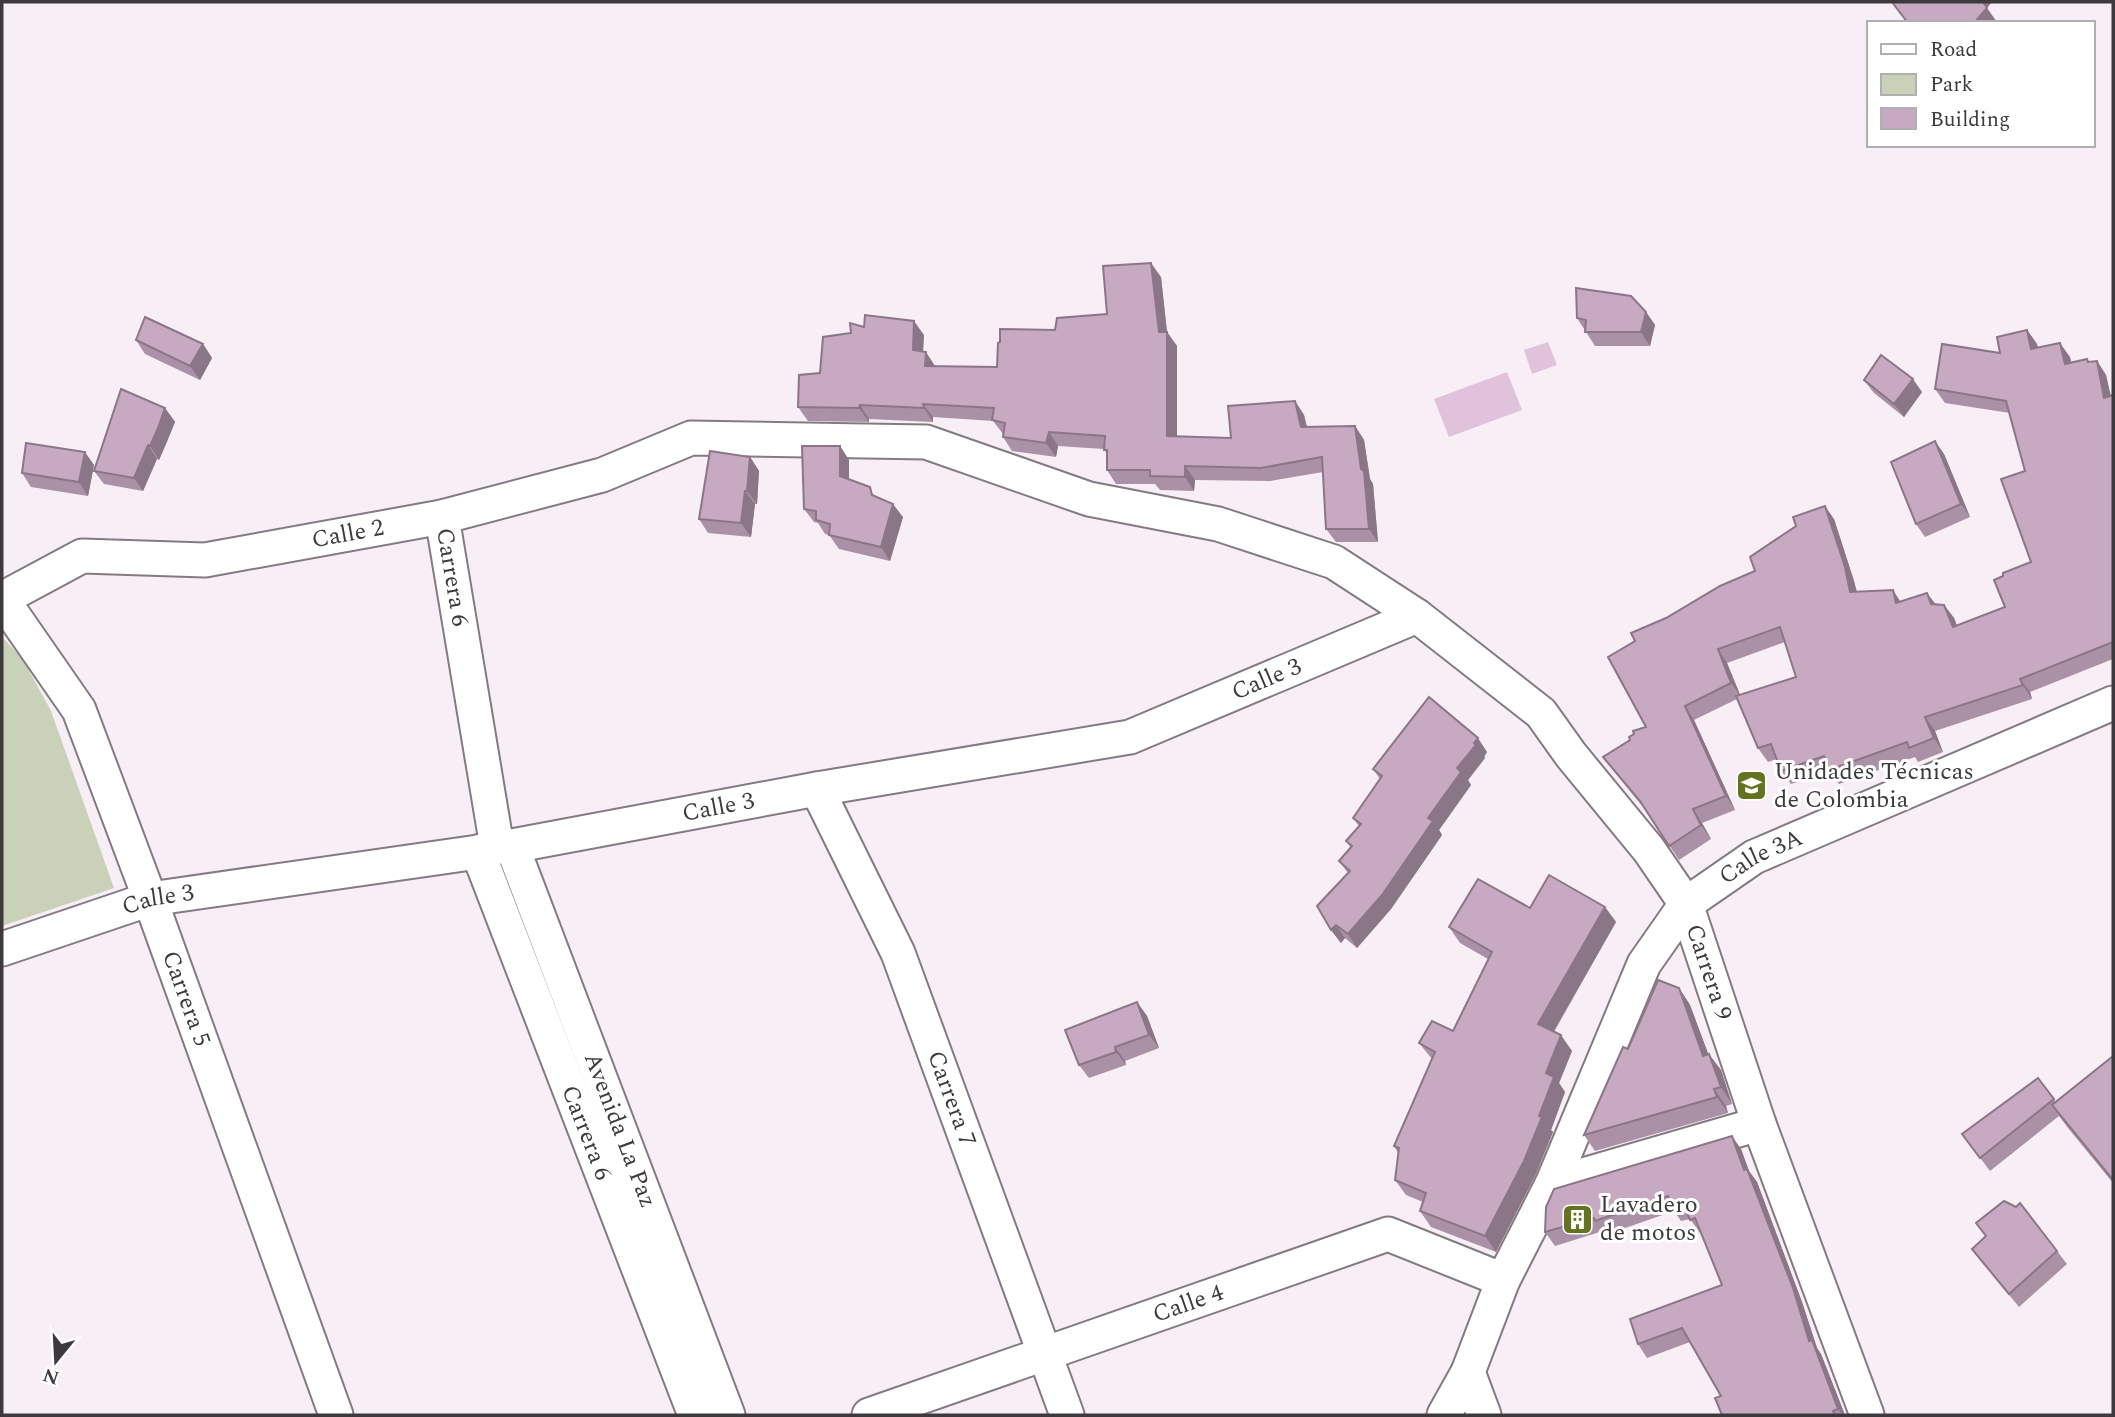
<svg xmlns="http://www.w3.org/2000/svg" width="2115" height="1417" font-family="Spectral,serif">
  <style>
    .green { fill: #cad1b9 }
    .water { fill: #e1c2db }
    .lines { fill: none; stroke-linecap: round; stroke-linejoin: round }
    .minor-casing { stroke: #847b82; stroke-width: 37 }
    .minor { stroke: #fff; stroke-width: 33 }
    .wall { fill: #ab91a6; fill-rule: evenodd }
    .shaded-wall { fill: #8b7687 }
    .building { fill: #c7a9c1; stroke: #8b7687; stroke-width: 2 }
    .labels { text-anchor: middle; dominant-baseline: central; stroke-width: 6; stroke-linejoin: round; paint-order: stroke }
    .street-label { font-size: 24px; fill: #3d393d; stroke: #fff }
    .poi-label { font-size: 24px; fill: #3d393d; stroke: #fff; text-anchor: start }
  </style>
  <rect width="100%" height="100%" fill="#f8eef6"/>
  <!-- green -->
  <path class="green" d="M2,637L22,658L51,711L114,888L2,926Z"/>
  <!-- water -->
  <g class="water">
    <path d="M1548,342L1557,365L1532,374L1524,350Z"/>
    <path d="M1507,372L1522,410L1449,437L1434,399Z"/>
  </g>
  <g class="lines">
    <defs>
      <g id="minor">
        <path id="s1" d="M442,517L497,847"/>
        <path id="s2" d="M2,599L82,556L205,560L442,517L602,475L691,438L926,442L1089,499L1218,524L1334,562L1417,616L1541,713L1571,755L1649,850L1686,904L1759,1124L1867,1415"/>
        <path id="s3" d="M2,599L79,710L150,899L336,1415"/>
        <path id="s4" d="M817,789L898,953L1067,1415"/>
        <path id="s5" d="M512,846L728,1415"/>
        <path id="s6" d="M478,852L695,1415"/>
        <path id="s7" d="M2,949L150,899L478,852L497,847L512,846L817,789L1130,737L1417,616"/>
        <path d="M1552,1184L1759,1124"/>
        <path d="M1468,1372L1484,1415"/>
        <path id="s8" d="M869,1415L1388,1234L1503,1280"/>
        <path id="s9" d="M1444,1415L1468,1372L1503,1280L1552,1184L1644,964L1686,904L1754,857L2113,703"/>
      </g>
    </defs>
    <!-- minor casing -->
    <use href="#minor" class="minor-casing"/>
    <!-- minor -->
    <use href="#minor" class="minor"/>
  </g>
  <!-- wall -->
  <g class="wall">
    <path d="M1161,277L1167,332L1177,346V437L1231,438L1295,401L1304,415L1307,427L1355,426L1364,440L1370,479L1373,484L1378,542H1336L1326,529L1323,472L1270,481L1195,480L1194,491L1160,490L1155,484H1116L1107,470V454L1104,449L1058,446L1056,457L1012,451L1003,437V434L993,421L933,417V422L869,419V422L808,421L798,407L820,373L851,333L864,327L924,335L923,352L935,366L997,367L1055,330L1107,314Z"/>
    <path d="M1646,312L1655,325L1650,346H1595L1577,318Z"/>
    <path d="M2027,330L2037,344L2038,348L2070,357L2071,362L2097,361L2106,375L2111,396L2113,395V659L2030,692L2032,699L1935,731L1943,752L1918,762L1915,757L1839,784L1829,771L1791,784L1781,771L1777,759L1768,762L1758,748L1737,699L1694,720L1735,810L1702,823L1711,839L1679,860L1647,812L1613,770L1603,757L1630,740L1646,727L1635,641L1666,618L1755,571L1834,519L1854,581L1857,592L1901,602L1944,605L1954,618L1957,626L2005,607L2031,562L2025,471L2010,413L1945,403L1935,389L2000,353ZM1785,642L1796,677L1740,695L1727,663Z"/>
    <path d="M136,340L203,344L212,358L200,380L145,354Z"/>
    <path d="M1864,380L1922,392L1904,417L1874,393Z"/>
    <path d="M165,408L175,422L167,442L159,460L157,459L143,491L104,484L94,471Z"/>
    <path d="M840,446L849,460V479L877,497L903,517L890,561L839,549L829,535L825,534L818,523L814,522L804,509Z"/>
    <path d="M1944,454L1970,517L1925,537L1916,524Z"/>
    <path d="M750,457L759,471L757,504H755L751,537L708,533L699,519Z"/>
    <path d="M94,465L88,496L31,487L22,473Z"/>
    <path d="M1487,752L1484,757L1485,758L1468,780L1471,785L1439,830L1442,835L1391,909L1357,948L1345,938L1341,943L1331,930L1348,873L1339,861L1351,848L1346,841L1359,826L1353,818L1380,779L1373,769Z"/>
    <path d="M1605,907L1616,922L1554,1032L1572,1051L1559,1083L1565,1092L1551,1130L1553,1132L1535,1176L1496,1252L1431,1227L1420,1211L1423,1202L1406,1195L1395,1180L1398,1153L1394,1146L1432,1059L1419,1043L1453,1031L1488,959L1460,943L1449,927L1530,908Z"/>
    <path d="M1679,988L1690,1005L1708,1054L1721,1070L1732,1104L1726,1106L1728,1113L1595,1151L1584,1135L1628,1049Z"/>
    <path d="M1137,1002L1147,1016L1159,1048L1125,1061L1126,1065L1089,1078L1079,1065Z"/>
    <path d="M2113,1056V1183L2068,1128L2059,1116L1990,1171L1962,1134L2038,1078L2056,1102Z"/>
    <path d="M1741,1149L1749,1171L1757,1182L1802,1302L1817,1348L1821,1354L1845,1415H1722L1721,1396L1690,1342L1647,1358L1638,1344L1722,1285L1701,1233H1700L1690,1219L1681,1221L1674,1211L1605,1235L1603,1231L1555,1246L1545,1232Z"/>
    <path d="M1976,1223L2057,1251L2067,1264L2019,1307L1982,1262L1972,1249L1986,1236Z"/>
  </g>
  <!-- shaded-wall -->
  <g class="shaded-wall">
    <path d="M1982,2H1992L1987,8Z"/>
    <path d="M1987,8L1997,22L1996,23H1974Z"/>
    <path d="M1151,263L1161,277L1167,332L1177,346V450L1167,436L1159,332Z"/>
    <path d="M1646,312L1655,325L1650,346L1641,332Z"/>
    <path d="M914,321L924,335L922,364L913,350Z"/>
    <path d="M2027,330L2037,344L2041,363L2031,349Z"/>
    <path d="M2060,343L2070,357L2074,377L2065,364Z"/>
    <path d="M203,344L212,358L200,380L190,366Z"/>
    <path d="M926,352L935,366H925Z"/>
    <path d="M2097,361L2106,375L2113,409L2104,398Z"/>
    <path d="M1913,379L1922,392L1904,417L1894,404Z"/>
    <path d="M1295,401L1304,415L1310,441L1301,427Z"/>
    <path d="M923,404L933,417V422L924,408Z"/>
    <path d="M860,405L869,419V422L859,408Z"/>
    <path d="M165,408L175,422L159,460L150,446Z"/>
    <path d="M1355,426L1364,440L1370,479L1373,484L1378,542L1369,529Z"/>
    <path d="M1049,432L1058,446L1056,457L1046,443Z"/>
    <path d="M1935,441L1944,454L1970,517L1961,504Z"/>
    <path d="M148,445L157,459L143,491L134,478Z"/>
    <path d="M840,446L849,460V489L840,476Z"/>
    <path d="M85,452L94,465L88,496L79,482Z"/>
    <path d="M750,457L759,471L757,504L747,491Z"/>
    <path d="M1185,466L1195,480L1194,491L1185,477Z"/>
    <path d="M745,491L755,504L751,537L741,523Z"/>
    <path d="M893,504L903,517L890,561L881,547Z"/>
    <path d="M1825,506L1834,519L1854,581L1860,606L1850,592Z"/>
    <path d="M1893,590L1902,604L1896,603Z"/>
    <path d="M1927,593L1937,606L1931,604Z"/>
    <path d="M1944,605L1954,618L1963,641L1953,627Z"/>
    <path d="M1718,649L1727,663L1741,697L1731,683Z"/>
    <path d="M2020,679L2030,692L2032,699L2023,685Z"/>
    <path d="M1685,706L1694,720L1735,810L1726,796Z"/>
    <path d="M1925,717L1935,731L1943,752L1934,738Z"/>
    <path d="M1478,738L1487,752L1484,757L1485,758L1468,780L1471,785L1439,830L1442,835L1391,909L1357,948L1348,934L1428,818L1457,768Z"/>
    <path d="M1693,809L1702,823L1711,839L1701,825Z"/>
    <path d="M1605,907L1616,922L1549,1039L1538,1024Z"/>
    <path d="M1336,925L1345,938L1341,943L1331,930Z"/>
    <path d="M1679,988L1690,1005L1715,1072L1703,1056Z"/>
    <path d="M1137,1002L1147,1016L1159,1048L1149,1035Z"/>
    <path d="M1561,1035L1572,1051L1559,1083L1565,1092L1551,1130L1553,1132L1535,1176L1496,1252L1485,1236L1539,1116L1546,1073Z"/>
    <path d="M1115,1047L1125,1061L1126,1065L1116,1052Z"/>
    <path d="M1709,1054L1721,1070L1732,1104L1721,1087Z"/>
    <path d="M1714,1089L1726,1106L1728,1113L1717,1097Z"/>
    <path d="M1732,1136L1741,1149L1749,1171L1757,1182L1802,1302L1817,1348L1821,1354L1845,1415H1843L1838,1409L1809,1341Z"/>
  </g>
  <!-- building -->
  <g class="building">
    <path d="M1892,2H1983L1987,8L1974,23H1908Z"/>
    <path d="M1151,263L1159,332H1167V436L1231,438L1228,406L1295,401L1301,427L1355,426L1361,469L1364,471L1369,529H1326L1322,457L1261,468L1185,466V477L1150,476V470H1107V450H1104L1105,436L1049,432L1046,443L1003,437L1005,423L992,420L994,408L923,404L924,408L860,405L859,408L798,407L799,375L820,373L823,337L851,333L850,323L864,327L865,315L914,321L913,350L926,352L925,366L997,367L998,343L1000,342V329L1055,330L1057,318L1107,314L1103,266Z"/>
    <path d="M1576,288L1631,296L1646,312L1641,332H1585L1586,320L1577,318Z"/>
    <path d="M145,317L203,344L190,366L136,340Z"/>
    <path d="M2027,330L2031,349L2060,343L2065,364L2087,359L2088,362L2097,361L2104,398L2113,395V642L2020,679L2023,685L1925,717L1934,738L1909,748L1907,742L1829,770L1824,756L1781,771L1771,744L1758,748L1736,696L1796,677L1780,627L1718,649L1731,683L1685,706L1726,796L1693,809L1701,825L1669,846L1640,801L1603,757L1630,740L1629,737L1634,734L1633,731L1646,727L1608,657L1635,641L1631,633L1666,618L1720,586L1755,571L1750,557L1796,526L1793,517L1825,506L1845,567L1850,592L1893,590L1896,603L1927,593L1931,604L1944,605L1953,627L2005,607L1994,580L2003,576V573L2031,562L2001,479L2025,471L2006,401L1935,389L1942,344L2000,353L1997,337Z"/>
    <path d="M1881,355L1913,379L1894,404L1864,380Z"/>
    <path d="M121,389L165,408L158,428L150,446L148,445L134,478L94,471Z"/>
    <path d="M1935,441L1961,504L1916,524L1891,462Z"/>
    <path d="M26,443L85,452L79,482L22,473Z"/>
    <path d="M802,446H840V476L870,487L872,495L893,504L881,547L829,535L830,524L816,520V511L804,509Z"/>
    <path d="M710,451L750,457L747,491H745L741,523L699,519Z"/>
    <path d="M1429,697L1478,738L1474,743L1476,745L1457,768L1461,772L1428,818L1433,821L1382,895L1348,934L1336,925L1331,930L1317,906L1350,871L1339,861L1352,846L1346,841L1361,824L1353,818L1382,776L1373,769Z"/>
    <path d="M1549,875L1605,907L1538,1024L1561,1035L1546,1073L1554,1077L1539,1116L1542,1117L1524,1161L1485,1236L1420,1211L1426,1193L1395,1180L1399,1148L1394,1146L1435,1052L1419,1043L1432,1021L1453,1031L1492,952L1449,927L1478,879L1530,908Z"/>
    <path d="M1658,980L1679,988L1703,1056L1709,1054L1721,1087L1714,1089L1717,1097L1584,1135L1623,1047L1628,1049Z"/>
    <path d="M1137,1002L1149,1035L1115,1047L1116,1052L1079,1065L1065,1030Z"/>
    <path d="M2113,1056V1180L2052,1105Z"/>
    <path d="M2038,1078L2054,1099L1980,1158L1962,1134Z"/>
    <path d="M1732,1136L1744,1170L1747,1169L1793,1288L1809,1341L1812,1340L1838,1409L1833,1411L1835,1415H1722L1715,1398L1721,1396L1682,1328L1638,1344L1630,1319L1722,1285L1695,1218L1690,1220L1684,1204L1672,1207L1668,1196L1595,1221L1594,1218L1545,1232L1546,1207L1554,1189Z"/>
    <path d="M2004,1201L2016,1207L2020,1203L2057,1251L2009,1294L1972,1249L1986,1236L1976,1223Z"/>
  </g>
  <!-- icons -->
  <defs>
    <symbol id="university-square" viewBox="-11 -11 22 22"><rect x="-9" y="-9" width="18" height="18" rx="4" fill="#647320" stroke="#fff"/><path d="M0-5L7-2L0 1L-7-2ZM-4 1L0 2.5L4 1V4Q0 6-4 4Z" fill="#fff"/></symbol>
    <symbol id="building-square" viewBox="-11 -11 22 22"><rect x="-9" y="-9" width="18" height="18" rx="4" fill="#647320" stroke="#fff"/><path d="M-4-6H4V6H1V3H-1V6H-4ZM-2.5-4.3h1.7v1.8h-1.7ZM.8-4.3h1.7v1.8H.8ZM-2.5-1h1.7V.8h-1.7ZM.8-1h1.7V.8H.8Z" fill="#fff"/></symbol>
  </defs>
  <g fill-rule="evenodd">
    <use href="#university-square" x="1734" y="768" width="35" height="35"/>
    <use href="#building-square" x="1560" y="1202" width="35" height="35"/>
  </g>
  <g class="labels">
    <!-- street labels -->
    <g class="street-label">
      <text stroke="none"><textPath href="#s2" startOffset="359">Calle 2</textPath></text>
      <text stroke="none"><textPath href="#s1" startOffset="61">Carrera 6</textPath></text>
      <text stroke="none"><textPath href="#s7" startOffset="1298">Calle 3</textPath></text>
      <text stroke="none"><textPath href="#s7" startOffset="732">Calle 3</textPath></text>
      <text stroke="none"><textPath href="#s9" startOffset="656">Calle 3A</textPath></text>
      <text stroke="none"><textPath href="#s7" startOffset="164">Calle 3</textPath></text>
      <text stroke="none"><textPath href="#s2" startOffset="1946">Carrera 9</textPath></text>
      <text stroke="none"><textPath href="#s3" startOffset="443">Carrera 5</textPath></text>
      <text stroke="none"><textPath href="#s4" startOffset="338">Carrera 7</textPath></text>
      <text stroke="none"><textPath href="#s5" startOffset="304">Avenida La Paz</textPath></text>
      <text stroke="none"><textPath href="#s6" startOffset="301">Carrera 6</textPath></text>
      <text stroke="none"><textPath href="#s8" startOffset="338">Calle 4</textPath></text>
    </g>
    <!-- poi labels -->
    <g class="poi-label">
      <text x="1774" y="772">Unidades Técnicas<tspan x="1774" dy="28">de Colombia</tspan></text>
      <text x="1600" y="1205">Lavadero<tspan x="1600" dy="28">de motos</tspan></text>
    </g>
  </g>
  <!-- border -->
  <rect width="2115" height="1417" fill="none" stroke="#3d393d" stroke-width="7"/>
  <!-- legend -->
  <rect x="1867" y="21" width="228" height="126" fill="#ffffff" stroke="#b1b0b1" stroke-width="2"/>
  <rect x="1881" y="44" width="35" height="10" fill="#ffffff" stroke="#b1b0b1" stroke-width="2"/>
  <text x="1930" y="56" font-size="21" fill="#3d393d">Road</text>
  <rect x="1881" y="74" width="35" height="21" fill="#cad1b9" stroke="#b1b0b1" stroke-width="2"/>
  <text x="1930" y="91" font-size="21" fill="#3d393d">Park</text>
  <rect x="1881" y="108" width="35" height="21" fill="#c7a9c1" stroke="#b1b0b1" stroke-width="2"/>
  <text x="1930" y="126" font-size="21" fill="#3d393d">Building</text>
  <!-- north arrow -->
  <g transform="translate(56 1361) rotate(198)" stroke="#ffffff" stroke-width="5" paint-order="stroke">
  <path d="M0-5L12 26L0 18L-12 26Z" fill="#3d393d"/>
  <text y="-10" font-size="19" font-weight="bold" text-anchor="middle" fill="#3d393d">N</text>
  </g>
</svg>
